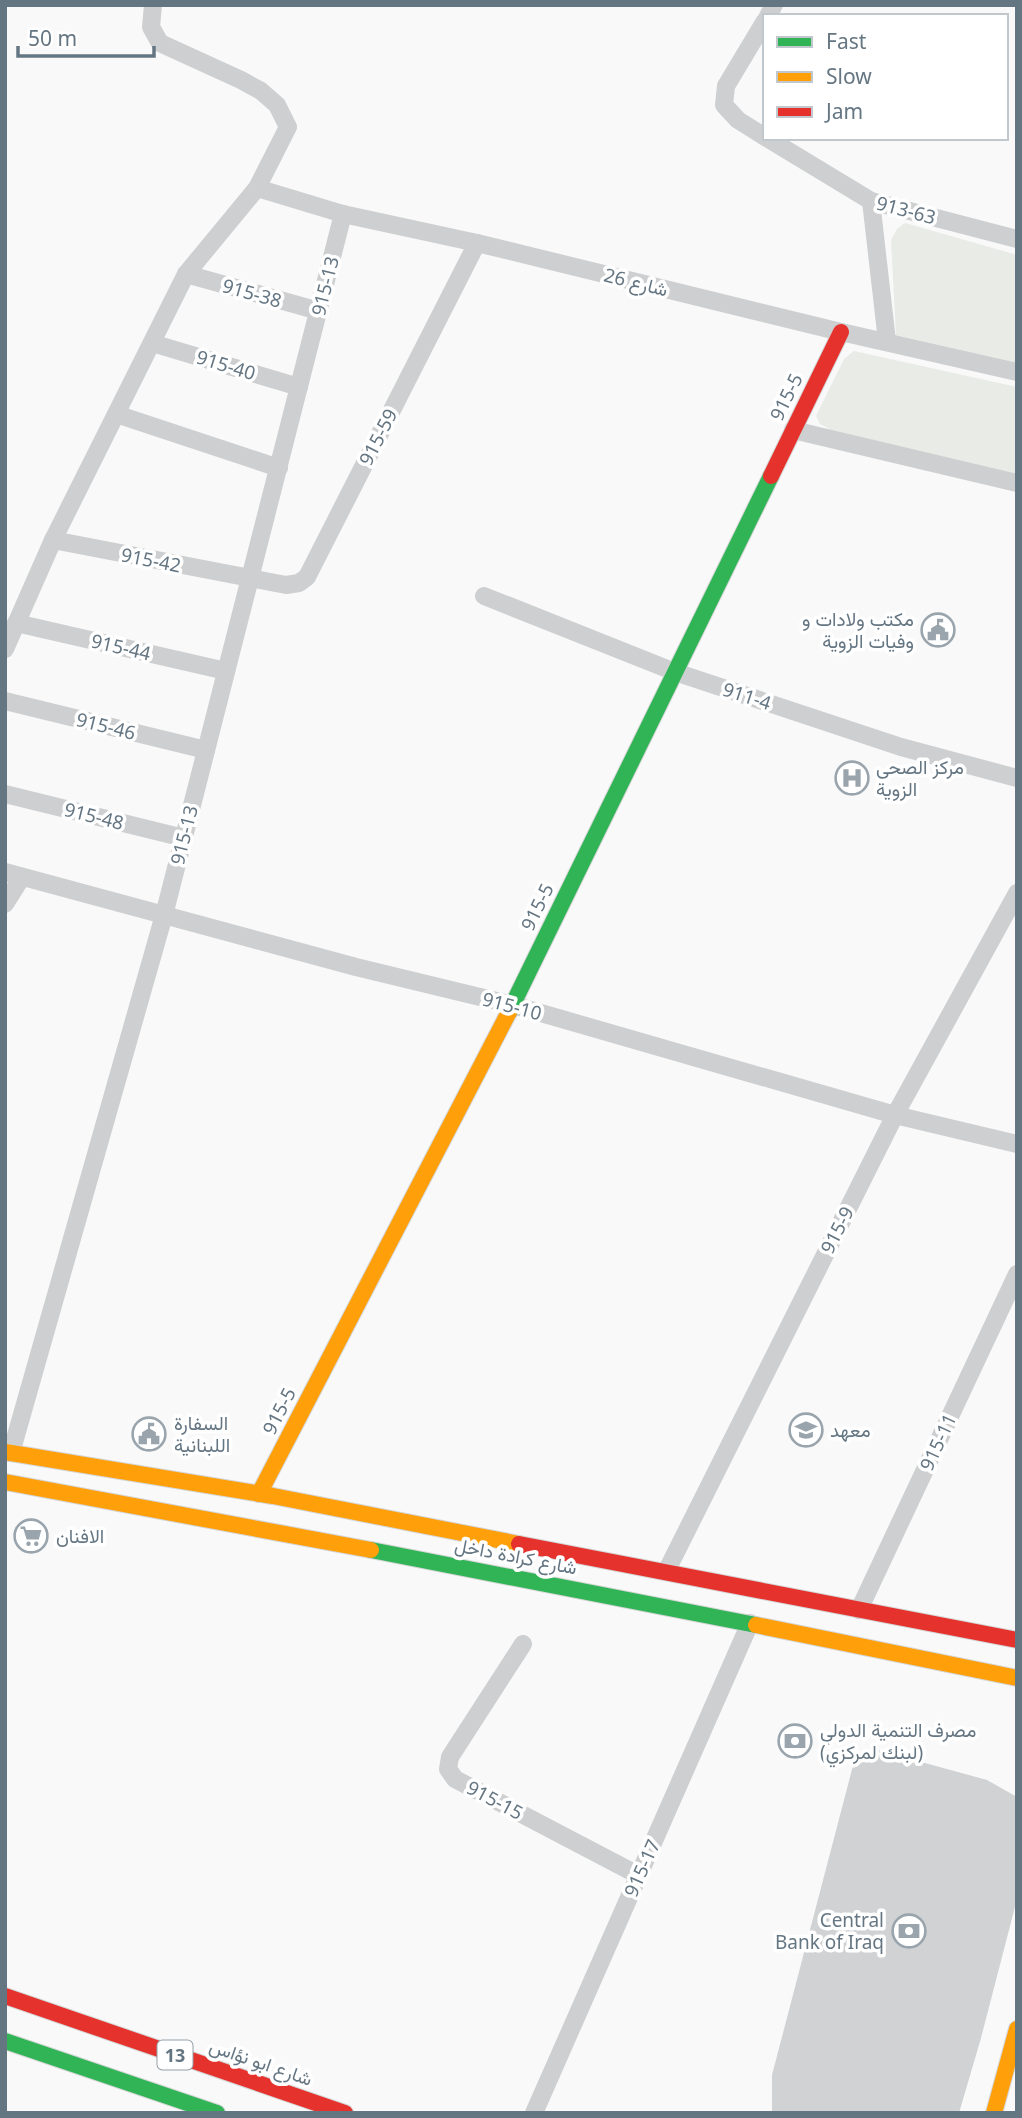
<svg xmlns="http://www.w3.org/2000/svg" width="1022" height="2118" font-family="'Noto Sans',Vazirmatn,sans-serif">
  <style>
    .green { fill: #e8ebe6 }
    .building { fill: #d0d2d3 }
    .lines { fill: none; stroke-linecap: round; stroke-linejoin: round }
    .fast-casing { stroke: #d5d6d7; stroke-width: 18 }
    .slow-casing { stroke: #d5d6d7; stroke-width: 18 }
    .jam-casing { stroke: #d5d6d7; stroke-width: 18 }
    .street { stroke: #cecfd0; stroke-width: 18 }
    .fast { stroke: #30b455; stroke-width: 16 }
    .slow { stroke: #ff9f0a; stroke-width: 16 }
    .jam { stroke: #e5322d; stroke-width: 16 }
    .labels { text-anchor: middle; dominant-baseline: central; stroke-width: 7; stroke-linejoin: round; paint-order: stroke }
    .shield { fill: #fff; stroke: #939fa8; stroke-width: 2 }
    .shield-label { font-size: 18px; font-weight: bold; fill: #657683 }
    .street-label { font-size: 19px; fill: #657683; stroke: #fff }
    .poi-label { font-size: 19px; fill: #657683; stroke: #fff; text-anchor: start }
  </style>
  <rect width="100%" height="100%" fill="#f9f9f9"/>
  <!-- green -->
  <g class="green">
    <path d="M905,223L1017,255V363L896,335L891,240L897,229Z"/>
    <path d="M854,351L1017,387V474L831,430L820,424L816,416L844,359Z"/>
  </g>
  <!-- building -->
  <path class="building" d="M874,1749L987,1780L1017,1797V1899L981,2038L959,2113H772V2075L855,1758L862,1752Z"/>
  <g class="lines">
    <defs>
      <g id="fast">
        <path d="M509,1012L771,476"/>
        <path d="M371,1550L756,1625"/>
        <path d="M5,2041L217,2113"/>
      </g>
      <g id="slow">
        <path d="M5,1452L273,1496L519,1544"/>
        <path d="M5,1482L371,1550"/>
        <path d="M259,1494L509,1012"/>
        <path d="M756,1625L1017,1678"/>
        <path d="M994,2113L1017,2029"/>
      </g>
      <g id="jam">
        <path d="M771,476L841,332"/>
        <path d="M519,1544L1017,1640"/>
        <path d="M5,1996L345,2113"/>
      </g>
    </defs>
    <!-- fast casing -->
    <use href="#fast" class="fast-casing"/>
    <!-- slow casing -->
    <use href="#slow" class="slow-casing"/>
    <!-- jam casing -->
    <use href="#jam" class="jam-casing"/>
    <!-- street -->
    <g class="street">
      <path d="M768,16L774,5"/>
      <path d="M765,21L726,86L724,105L738,120L765,137"/>
      <path d="M767,138L871,201L1017,239"/>
      <path d="M257,188L343,214L477,243L841,332L1017,372"/>
      <path d="M871,201L887,341"/>
      <path d="M186,274L319,311"/>
      <path d="M152,343L299,387"/>
      <path d="M116,414L279,468"/>
      <path d="M793,430L1017,483"/>
      <path d="M53,540L286,585L299,583L307,577L477,243"/>
      <path d="M484,596L675,672L901,747L1017,778"/>
      <path d="M16,623L226,671"/>
      <path d="M5,649L53,540L186,274L257,188L288,127L277,105L261,91L241,80L160,43L151,27L153,5"/>
      <path d="M5,701L206,750"/>
      <path d="M5,794L184,838"/>
      <path d="M5,872L356,967L513,1005L895,1115L1017,1144"/>
      <path d="M5,904L22,877"/>
      <path d="M11,1453L164,915L343,214"/>
      <path d="M666,1572L895,1115L1017,893"/>
      <path d="M859,1610L1017,1274"/>
      <path d="M523,1644L450,1757L448,1769L455,1779L638,1875"/>
      <path d="M534,2113L750,1623"/>
    </g>
    <!-- fast -->
    <use href="#fast" class="fast"/>
    <!-- slow -->
    <use href="#slow" class="slow"/>
    <!-- jam -->
    <use href="#jam" class="jam"/>
  </g>
  <!-- icons -->
  <defs>
    <symbol id="civic-ring" viewBox="-11 -11 22 22"><circle r="9.5" fill="#fff" stroke="#99a4ac" stroke-width="1.5"/><path d="M-.6-6.5H3V-4.5H.6V-3L4-1V1h2V6H-6V1h2V-1L-.6-3ZM-1.2 2.5V6h2.4V2.5Z" fill="#99a4ac"/></symbol>
    <symbol id="hospital-ring" viewBox="-11 -11 22 22"><circle r="9.5" fill="#fff" stroke="#99a4ac" stroke-width="1.5"/><path d="M-5-5h3v3.5h4V-5h3V5h-3V1.5h-4V5h-3Z" fill="#99a4ac"/></symbol>
    <symbol id="school-ring" viewBox="-11 -11 22 22"><circle r="9.5" fill="#fff" stroke="#99a4ac" stroke-width="1.5"/><path d="M0-5L7-2L0 1L-7-2ZM-4 1L0 2.5L4 1V4Q0 6-4 4Z" fill="#99a4ac"/></symbol>
    <symbol id="supermarket-ring" viewBox="-11 -11 22 22"><circle r="9.5" fill="#fff" stroke="#99a4ac" stroke-width="1.5"/><path d="M-6-5.5h2.5l.6 2H6L4.5 2H-2.5L-4.4-4H-6ZM-1.5 3.2a1.3 1.3 0 1 0 .1 0ZM3 3.2a1.3 1.3 0 1 0 .1 0Z" fill="#99a4ac"/></symbol>
    <symbol id="bank-ring" viewBox="-11 -11 22 22"><circle r="9.5" fill="#fff" stroke="#99a4ac" stroke-width="1.5"/><path d="M-6-4H6V4H-6ZM0-2.3a2.3 2.3 0 1 0 0 4.6a2.3 2.3 0 1 0 0-4.6Z" fill="#99a4ac"/></symbol>
  </defs>
  <g fill-rule="evenodd">
    <use href="#civic-ring" x="919" y="611" width="38" height="38"/>
    <use href="#hospital-ring" x="833" y="759" width="38" height="38"/>
    <use href="#school-ring" x="787" y="1411" width="38" height="38"/>
    <use href="#civic-ring" x="130" y="1415" width="38" height="38"/>
    <use href="#supermarket-ring" x="12" y="1517" width="38" height="38"/>
    <use href="#bank-ring" x="776" y="1722" width="38" height="38"/>
    <use href="#bank-ring" x="890" y="1912" width="38" height="38"/>
  </g>
  <g class="labels">
    <!-- shield labels -->
    <rect class="shield" x="157.5" y="2040.5" width="35" height="29" rx="5"/>
    <g class="shield-label">
      <text x="175" y="2055">13</text>
    </g>
    <!-- street labels -->
    <g class="street-label">
      <text transform="translate(906 210) rotate(15)">913-63</text>
      <text transform="translate(636 282) rotate(14)">شارع 26</text>
      <text transform="translate(325 286) rotate(-76)">915-13</text>
      <text transform="translate(252 293) rotate(16)">915-38</text>
      <text transform="translate(226 365) rotate(17)">915-40</text>
      <text transform="translate(786 397) rotate(-64)">915-5</text>
      <text transform="translate(378 437) rotate(-63)">915-59</text>
      <text transform="translate(151 560) rotate(11)">915-42</text>
      <text transform="translate(121 647) rotate(13)">915-44</text>
      <text transform="translate(747 696) rotate(18)">911-4</text>
      <text transform="translate(106 726) rotate(14)">915-46</text>
      <text transform="translate(94 816) rotate(14)">915-48</text>
      <text transform="translate(184 835) rotate(-76)">915-13</text>
      <text transform="translate(537 907) rotate(-64)">915-5</text>
      <text transform="translate(512 1006) rotate(15)">915-10</text>
      <text transform="translate(837 1230) rotate(-63)">915-9</text>
      <text transform="translate(279 1411) rotate(-63)">915-5</text>
      <text transform="translate(938 1442) rotate(-65)">915-11</text>
      <text transform="translate(516 1556) rotate(11)">شارع كرادة داخل</text>
      <text transform="translate(495 1800) rotate(28)">915-15</text>
      <text transform="translate(642 1868) rotate(-66)">915-17</text>
      <text transform="translate(261 2062) rotate(19)">شارع ابو نؤاس</text>
    </g>
    <!-- poi labels -->
    <g class="poi-label">
      <text x="914" y="619" text-anchor="end">مكتب ولادات و<tspan x="914" dy="22">وفيات الزوية</tspan></text>
      <text x="876" y="767">مركز الصحي<tspan x="876" dy="22">الزوية</tspan></text>
      <text x="174" y="1423">السفارة<tspan x="174" dy="22">اللبنانية</tspan></text>
      <text x="830" y="1430">معهد</text>
      <text x="56" y="1536">الافنان</text>
      <text x="820" y="1730">مصرف التنمية الدولي<tspan x="820" dy="22">(لبنك لمركزي)</tspan></text>
      <text x="884" y="1920" text-anchor="end">Central<tspan x="884" dy="22">Bank of Iraq</tspan></text>
    </g>
  </g>
  <!-- border -->
  <rect width="1022" height="2118" fill="none" stroke="#657683" stroke-width="14"/>
  <!-- legend -->
  <rect x="763" y="14" width="245" height="126" fill="#ffffff" stroke="#c1c8cd" stroke-width="2"/>
  <rect x="777" y="37" width="35" height="10" fill="#30b455" stroke="#c1c8cd" stroke-width="2"/>
  <text x="826" y="49" font-size="21" fill="#657683">Fast</text>
  <rect x="777" y="72" width="35" height="10" fill="#ff9f0a" stroke="#c1c8cd" stroke-width="2"/>
  <text x="826" y="84" font-size="21" fill="#657683">Slow</text>
  <rect x="777" y="107" width="35" height="10" fill="#e5322d" stroke="#c1c8cd" stroke-width="2"/>
  <text x="826" y="119" font-size="21" fill="#657683">Jam</text>
  <!-- scale -->
  <path d="M18 46v10h136v-10" fill="none" stroke="#657683" stroke-width="3.5"/>
  <text x="28" y="46" font-size="21" fill="#657683" stroke="#ffffff" stroke-width="5" paint-order="stroke">50 m</text>
</svg>
